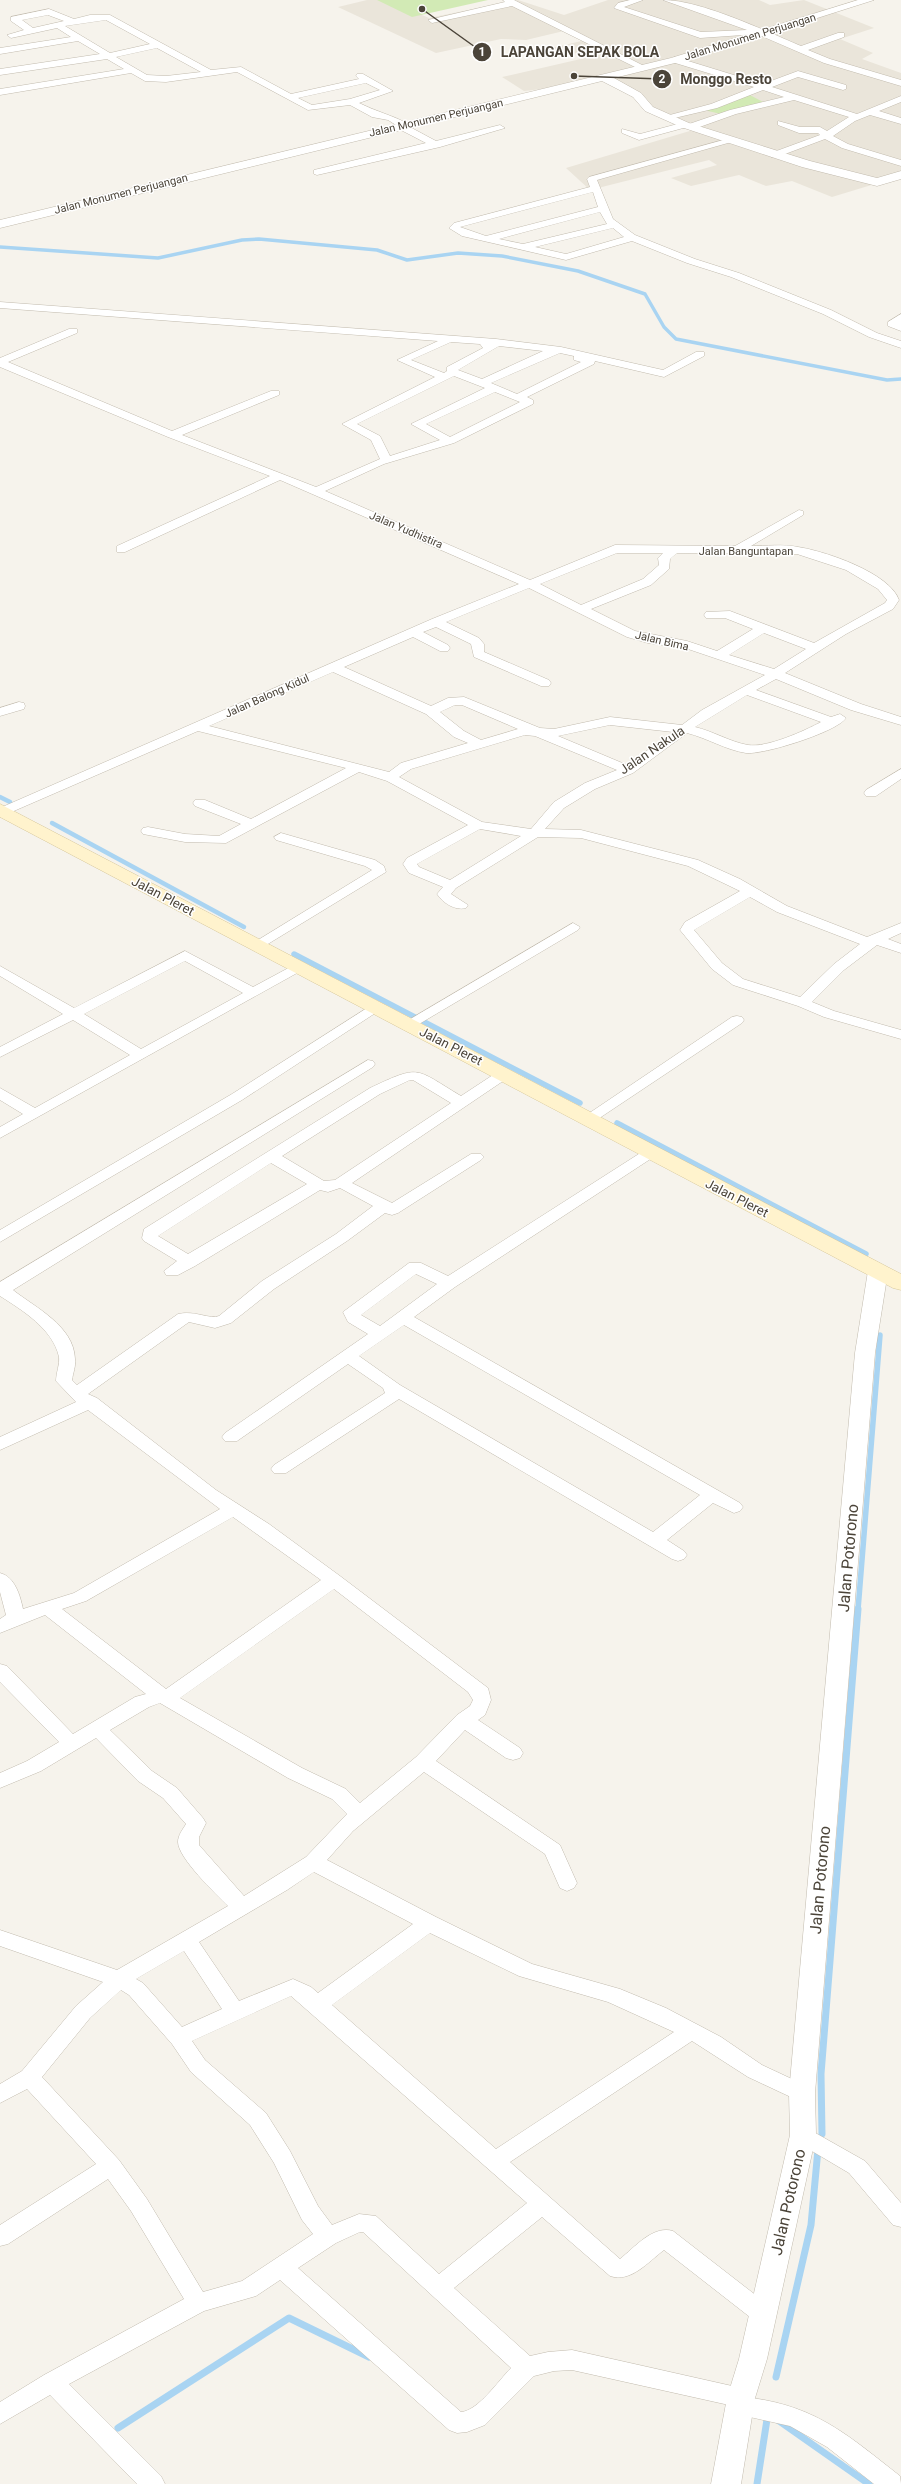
<svg xmlns="http://www.w3.org/2000/svg" width="901" height="2484" font-family="Roboto,sans-serif">
  <style>
    .residential { fill: #eae5da }
    .green { fill: #d2eab5 }
    .lines { fill: none; stroke-linecap: round; stroke-linejoin: round }
    .stream-far3 { stroke: #a9d4f2; stroke-width: 3.5 }
    .stream-far2 { stroke: #a9d4f2; stroke-width: 4.5 }
    .stream-far1 { stroke: #a9d4f2; stroke-width: 5.5 }
    .stream { stroke: #a9d4f2; stroke-width: 7 }
    .minor-casing { stroke: #c2bbae; stroke-width: 1 }
    .tertiary-casing { stroke: #c2bbae; stroke-width: 1 }
    .secondary-casing { stroke: #d6c79b; stroke-width: 1 }
    .minor { fill: #fff; fill-rule: evenodd }
    .tertiary { fill: #fff; fill-rule: evenodd }
    .secondary { fill: #fff3cd; fill-rule: evenodd }
    .labels { text-anchor: middle; dominant-baseline: central; stroke-width: 3; stroke-linejoin: round; paint-order: stroke }
    .far-street-label { font-size: 11px; fill: #4b4439; stroke: #fff }
    .street-label { font-size: 13px; fill: #4b4439; stroke: #fff }
    .near-street-label { font-size: 16px; fill: #4b4439; stroke: #fff }
    .leader { fill: none; stroke: #4b4439; stroke-width: 1.5 }
    .callout-dot { fill: #4b4439; stroke: #fff; stroke-width: 1.5 }
    .mark-label { font-size: 12px; text-anchor: middle; font-weight: bold; fill: #fff }
    .callout-label { font-size: 14px; text-anchor: middle; font-weight: bold; fill: #4b4439; stroke: #fff; stroke-width: 3; stroke-linejoin: round; paint-order: stroke }
  </style>
  <rect width="100%" height="100%" fill="#f6f3ec"/>
  <!-- residential -->
  <path class="residential" d="M367,0H387L429,18L518,0L564,15L608,0H759L770,5L804,0L874,28L840,39L873,53L862,59L901,73V176L832,197L792,181L766,186L739,175L691,186L671,178L717,165L709,160L590,190L566,168L693,130L661,117L637,95L605,79L577,85L524,91L502,77L585,58L577,53L554,57L543,50L590,39L568,30L526,40L501,39L436,53L338,7Z"/>
  <!-- green -->
  <g class="green">
    <path d="M377,0H488L412,17Z"/>
    <path d="M748,94L763,102L725,115L704,110Z"/>
  </g>
  <g class="lines">
    <!-- stream-far3 -->
    <path class="stream-far3" d="M0,247L158,258L242,240L259,239L377,250L407,260L458,253L502,256L578,271L645,294L664,327L676,339L887,380L901,379"/>
    <!-- stream-far2 -->
    <g class="stream-far2">
      <path d="M0,797L10,802"/>
      <path d="M52,823L244,927"/>
    </g>
    <!-- stream-far1 -->
    <g class="stream-far1">
      <path d="M294,954L580,1103"/>
      <path d="M617,1123L866,1254"/>
      <path d="M858,1610L880,1335"/>
    </g>
    <!-- stream -->
    <g class="stream">
      <path d="M822,2134L821,2074L858,1609"/>
      <path d="M776,2377L811,2225L818,2149"/>
      <path d="M779,2421L869,2484"/>
      <path d="M118,2428L289,2318L369,2357"/>
      <path d="M757,2484L768,2413"/>
    </g>
    <defs>
      <g id="minor">
        <path d="M503,0H514L648,68L641,70L512,6L432,23L428,20L505,2Z"/>
        <path d="M630,0H643L624,7L701,32L747,30L663,0C701,0 765,31 801,46L838,33H844V37L808,50L830,59L901,80V86L824,63L757,34L700,38L614,8L618,3Z"/>
        <path d="M49,9L74,19L90,15H110L211,70L241,67L291,94L359,79L356,76L357,74H363L393,91L359,103C375,111 391,115 407,123L408,126L436,141L500,125L505,128L440,147L317,175L314,174V170L426,143L397,128L396,125L388,120L372,117L350,105L308,110L237,72L166,82L145,81L131,73L0,95V89L124,69L107,59L0,75V69L100,54L78,41L0,54V48L71,37L57,28L11,38L7,35L24,30L11,21V17ZM48,15L64,21L33,28L22,20ZM106,20L150,44L110,53L65,26ZM157,48L201,72L166,76L147,75L116,57ZM366,83L380,90L350,99L312,105L298,98Z"/>
        <path d="M675,57L763,84L798,71L846,85V89L843,90L798,77L772,87L857,114L901,96V102L879,111L901,118V124L870,115L855,121L833,136L848,144L901,160V166L842,148L825,139L777,157H771V153L820,135L818,133H799L778,125V121L800,127H820L827,131L849,117L794,100L736,114L694,129L687,127L639,140L622,133V129L640,134L685,122L689,124L730,110L784,97L763,90L717,108L666,120V116L711,104L754,87L672,62L671,60Z"/>
        <path d="M727,139L735,141L597,180L613,219L635,235L695,259L739,273L831,310L877,333L901,341V348L869,337L823,314L731,277L687,263L632,241L566,260L462,236L449,228L454,223L590,187L587,179L589,177ZM593,192L598,207L486,236L460,227ZM600,212L607,224L523,244L499,239ZM613,228L624,237L566,254L535,247Z"/>
        <path d="M0,302L496,339L561,347L663,370L696,352H704V356L664,377L595,361L594,364L527,397L533,400V404L454,443L384,464L325,491L530,580L615,545L735,546L799,510L803,511V515L751,546C766,546 783,544 798,547C825,551 890,573 899,600L893,609L846,634L785,673L861,704L901,717V725L851,710L776,679L756,690L831,717L840,714L846,718C837,732 763,755 746,753C726,750 707,738 687,733L633,773L595,789L564,808L545,829L581,830L698,860L740,879L787,906L867,937L901,923V933L888,939L901,944V953L877,945L844,970L812,1002L834,1011L901,1030V1039L824,1017L798,1006L733,985L712,969L680,930L685,922L740,891L688,866L581,838L538,837L456,888L451,894L468,905L466,908C455,911 443,903 437,894L443,887L409,873L403,864L407,858L468,825L387,781L359,772L226,843L185,842L143,834L141,831L143,828L148,827L185,834L219,836L241,824L195,806L193,803L195,800H205L251,819L346,768L198,731L0,817V808L432,619L519,584L280,480L125,552H117V546L270,476L168,437L0,367V358L69,329H77V333L8,362L172,431L271,391H279V395L182,435L316,487L380,459L371,440L342,424L435,377L397,360L438,341L0,308ZM451,342L480,344L483,348L447,367V371L444,373L411,360ZM499,346L543,351L482,379L458,370ZM560,353L574,356V360L581,362L517,394L491,383ZM454,376L485,388L411,424L440,440L390,456L380,436L357,424ZM495,392L520,402L450,437L426,424ZM617,553H663L658,558L659,565L643,579L581,605L540,584ZM677,553L797,554L846,570L878,589L887,600L885,603L814,643L730,611L706,612L704,615L706,618H725L753,629L717,651L687,641L635,631L591,609L651,585L669,569L670,559ZM529,588L627,637L648,643L685,648L765,675L702,710L682,725L610,717L554,729L540,728L464,697L448,698L431,706L344,667L413,637L440,651H448L450,648L448,645L423,632L436,627L471,644L474,657L541,686H549L551,683L549,680L484,652V644L479,638L446,622ZM764,633L806,649L774,669L729,655ZM333,672L426,714L454,737L468,743L401,763L389,772L209,726ZM747,695L821,722C804,731 767,748 748,745C730,742 713,731 695,727ZM455,705H462L518,729L481,740L464,731L440,712ZM610,725L673,732L627,765L558,736ZM525,735L535,736L617,770L585,783L554,802L531,829L482,822L399,777L411,769ZM480,829L521,836L450,880L419,867L417,864ZM750,897L777,912L860,944L834,964L800,997L743,979L722,963L694,930Z"/>
        <path d="M901,314V331L888,326V322Z"/>
        <path d="M19,702L24,703L25,706L24,709L0,716V708Z"/>
        <path d="M901,769V779L876,796H866L864,793L866,790Z"/>
        <path d="M281,833L375,860L384,866L386,872L258,950L253,949L251,946L253,943L372,870L365,866L276,840L274,837Z"/>
        <path d="M573,923L580,927L578,930L414,1027L409,1028L402,1024Z"/>
        <path d="M185,951L253,987L294,965L299,964L306,968L0,1138V1127L23,1114L0,1100V1088L35,1108L130,1055L73,1020L0,1057V1047L63,1014L0,976V966L74,1008ZM185,961L243,993L141,1049L84,1014Z"/>
        <path d="M375,1003L380,1004L382,1007L380,1010L242,1100L0,1242V1230L232,1094Z"/>
        <path d="M737,1016L742,1017L744,1020L742,1023L595,1121L590,1123L582,1118L732,1017Z"/>
        <path d="M368,1060L373,1061L375,1064L373,1067L13,1290C36,1308 74,1326 75,1359C76,1366 73,1373 72,1380L77,1385L178,1314C195,1310 210,1320 219,1316L262,1281L336,1234L373,1206L340,1188L328,1192L320,1190L195,1266L178,1275H166L164,1271L177,1261L144,1241L142,1238L144,1229L370,1088C421,1064 414,1068 461,1096L499,1071H509L511,1074L509,1077L352,1183L392,1203L471,1154H481L484,1157L481,1160L398,1213L392,1215L385,1213L347,1241L274,1289L231,1323L215,1328L189,1322L88,1394L97,1398L216,1490L269,1524L340,1576L488,1688L491,1700L485,1715L478,1720L520,1748L523,1753L520,1758L513,1760L506,1758L465,1730L436,1761L560,1845L577,1883L574,1888L567,1891L560,1888L545,1854L424,1772L353,1831L327,1860L436,1917L532,1964L620,1989L666,2008L721,2037L762,2065L809,2087L813,2093L809,2099L802,2102L795,2099L748,2077L692,2041L510,2162L620,2259C635,2247 653,2225 673,2231L771,2307L774,2314L771,2321L763,2324L755,2321L664,2250C648,2262 631,2283 610,2276L542,2217L454,2288L530,2356L548,2352L572,2350L741,2388L749,2391L752,2398C818,2407 850,2437 900,2476L901,2484H874L827,2447L790,2426L732,2413L729,2405L572,2370L554,2371L534,2376L485,2425L467,2432L457,2433L449,2430L280,2280L256,2296L204,2311L69,2384L161,2476L165,2484H137L50,2395L0,2424V2402L44,2375L184,2299L131,2211L108,2179L8,2244L0,2246V2225L96,2164L27,2089L0,2103V2084L22,2071L76,2006L103,1982L0,1946V1930L117,1970L228,1906C216,1894 178,1858 178,1842C178,1835 183,1829 186,1824L163,1798L138,1781L96,1738L41,1771L0,1788V1773L27,1761L59,1742L0,1682V1664L7,1666L73,1734L135,1697L146,1694L45,1615L0,1633V1619L6,1615L0,1592V1573C15,1577 20,1595 23,1609L74,1593L220,1509L88,1410L0,1450V1437L76,1402L56,1381C56,1373 60,1364 59,1357C53,1329 22,1310 0,1296V1282ZM410,1080H413L451,1103L335,1180L324,1181L282,1156L380,1094ZM271,1163L307,1184L188,1254L158,1236ZM233,1517L321,1580L166,1689L62,1609L86,1601ZM334,1589L468,1692L473,1700L470,1706L457,1715L416,1757L360,1803L346,1789L302,1768L180,1698ZM160,1703L288,1778L332,1799L347,1814L306,1857L244,1896L199,1845V1837L206,1823L203,1818L177,1788L152,1771L110,1730L149,1707ZM314,1872L413,1924L318,1993L311,1987L293,1979L239,2001L199,1942L287,1890ZM430,1933L519,1976L608,2002L674,2032L496,2149L332,2005ZM184,1951L222,2009L182,2027L143,1983L136,1979ZM121,1990L129,1995L172,2044L191,2072L250,2125L274,2163L302,2220L313,2234L242,2281L203,2292L147,2199L119,2160L42,2077L90,2018ZM291,1996L527,2203L439,2274L376,2216L359,2214L332,2225L318,2206L290,2151L266,2113L205,2060L192,2041ZM360,2232H363L511,2368C499,2380 478,2411 461,2412L298,2268L336,2243Z"/>
        <path d="M650,1148L658,1153L655,1156L455,1287L414,1317L740,1503L743,1507L740,1511L734,1513L713,1503L667,1540L684,1551L687,1555L684,1559L678,1561L672,1559L399,1399L286,1473H274L271,1469L274,1465L385,1393L383,1388L348,1364L237,1441H225L222,1437L225,1433L368,1334L348,1322L343,1312L409,1263H421L448,1276L645,1150ZM416,1274L437,1284L380,1326L361,1315ZM404,1325L700,1495L653,1532L400,1385L359,1356Z"/>
        <path d="M803,2126L865,2161L901,2203V2227L893,2225L849,2173L795,2141L792,2135L795,2129Z"/>
      </g>
      <g id="tertiary">
        <path d="M858,0H874L679,62L614,78L641,93L653,107L689,123L810,161L877,178L901,171V179L877,186L802,167L681,127L645,111L633,97L602,81L0,228V220L671,58Z"/>
        <path d="M878,1265L885,1267L888,1271L875,1353L815,2093L816,2135L767,2359L755,2398L741,2484H711L727,2398L739,2359L790,2135L789,2093L855,1353L868,1271L871,1267Z"/>
      </g>
      <path id="secondary" d="M0,804L901,1274V1290L893,1288L0,817Z"/>
    </defs>
    <!-- minor casing -->
    <use href="#minor" class="minor-casing"/>
    <!-- tertiary casing -->
    <use href="#tertiary" class="tertiary-casing"/>
    <!-- secondary casing -->
    <use href="#secondary" class="secondary-casing"/>
    <!-- minor -->
    <use href="#minor" class="minor"/>
    <!-- tertiary -->
    <use href="#tertiary" class="tertiary"/>
    <!-- secondary -->
    <use href="#secondary" class="secondary"/>
  </g>
  <g class="labels">
    <!-- far-street labels -->
    <g class="far-street-label">
      <text transform="translate(750 37) rotate(-17)">Jalan Monumen Perjuangan</text>
      <text transform="translate(436 118) rotate(-13)">Jalan Monumen Perjuangan</text>
      <text transform="translate(121 194) rotate(-14)">Jalan Monumen Perjuangan</text>
      <text transform="translate(406 530) rotate(23)">Jalan Yudhistira</text>
      <text x="746" y="551">Jalan Banguntapan</text>
      <text transform="translate(662 641) rotate(13)">Jalan Bima</text>
      <text transform="translate(267 696) rotate(-24)">Jalan Balong Kidul</text>
    </g>
    <!-- street labels -->
    <g class="street-label">
      <text transform="translate(652 750) rotate(-34)">Jalan Nakula</text>
      <text transform="translate(163 896) rotate(28)">Jalan Pleret</text>
      <text transform="translate(451 1046) rotate(27)">Jalan Pleret</text>
      <text transform="translate(737 1198) rotate(27)">Jalan Pleret</text>
    </g>
    <!-- near-street labels -->
    <g class="near-street-label">
      <text transform="translate(848 1558) rotate(-85)">Jalan Potorono</text>
      <text transform="translate(820 1880) rotate(-85)">Jalan Potorono</text>
      <text transform="translate(788 2202) rotate(-77)">Jalan Potorono</text>
    </g>
  </g>
  <!-- callouts -->
  <path class="leader" d="M422 9L482 52M574 76L662 79"/>
  <g class="callout-dot">
    <circle cx="422" cy="9" r="4"/>
    <circle cx="574" cy="76" r="4"/>
    <circle cx="482" cy="52" r="10"/>
    <circle cx="662" cy="79" r="10"/>
  </g>
  <g class="mark-label">
    <text x="482" y="56">1</text>
    <text x="662" y="83">2</text>
  </g>
  <g class="callout-label">
    <text x="580" y="57">LAPANGAN SEPAK BOLA</text>
    <text x="726" y="84">Monggo Resto</text>
  </g>
</svg>
